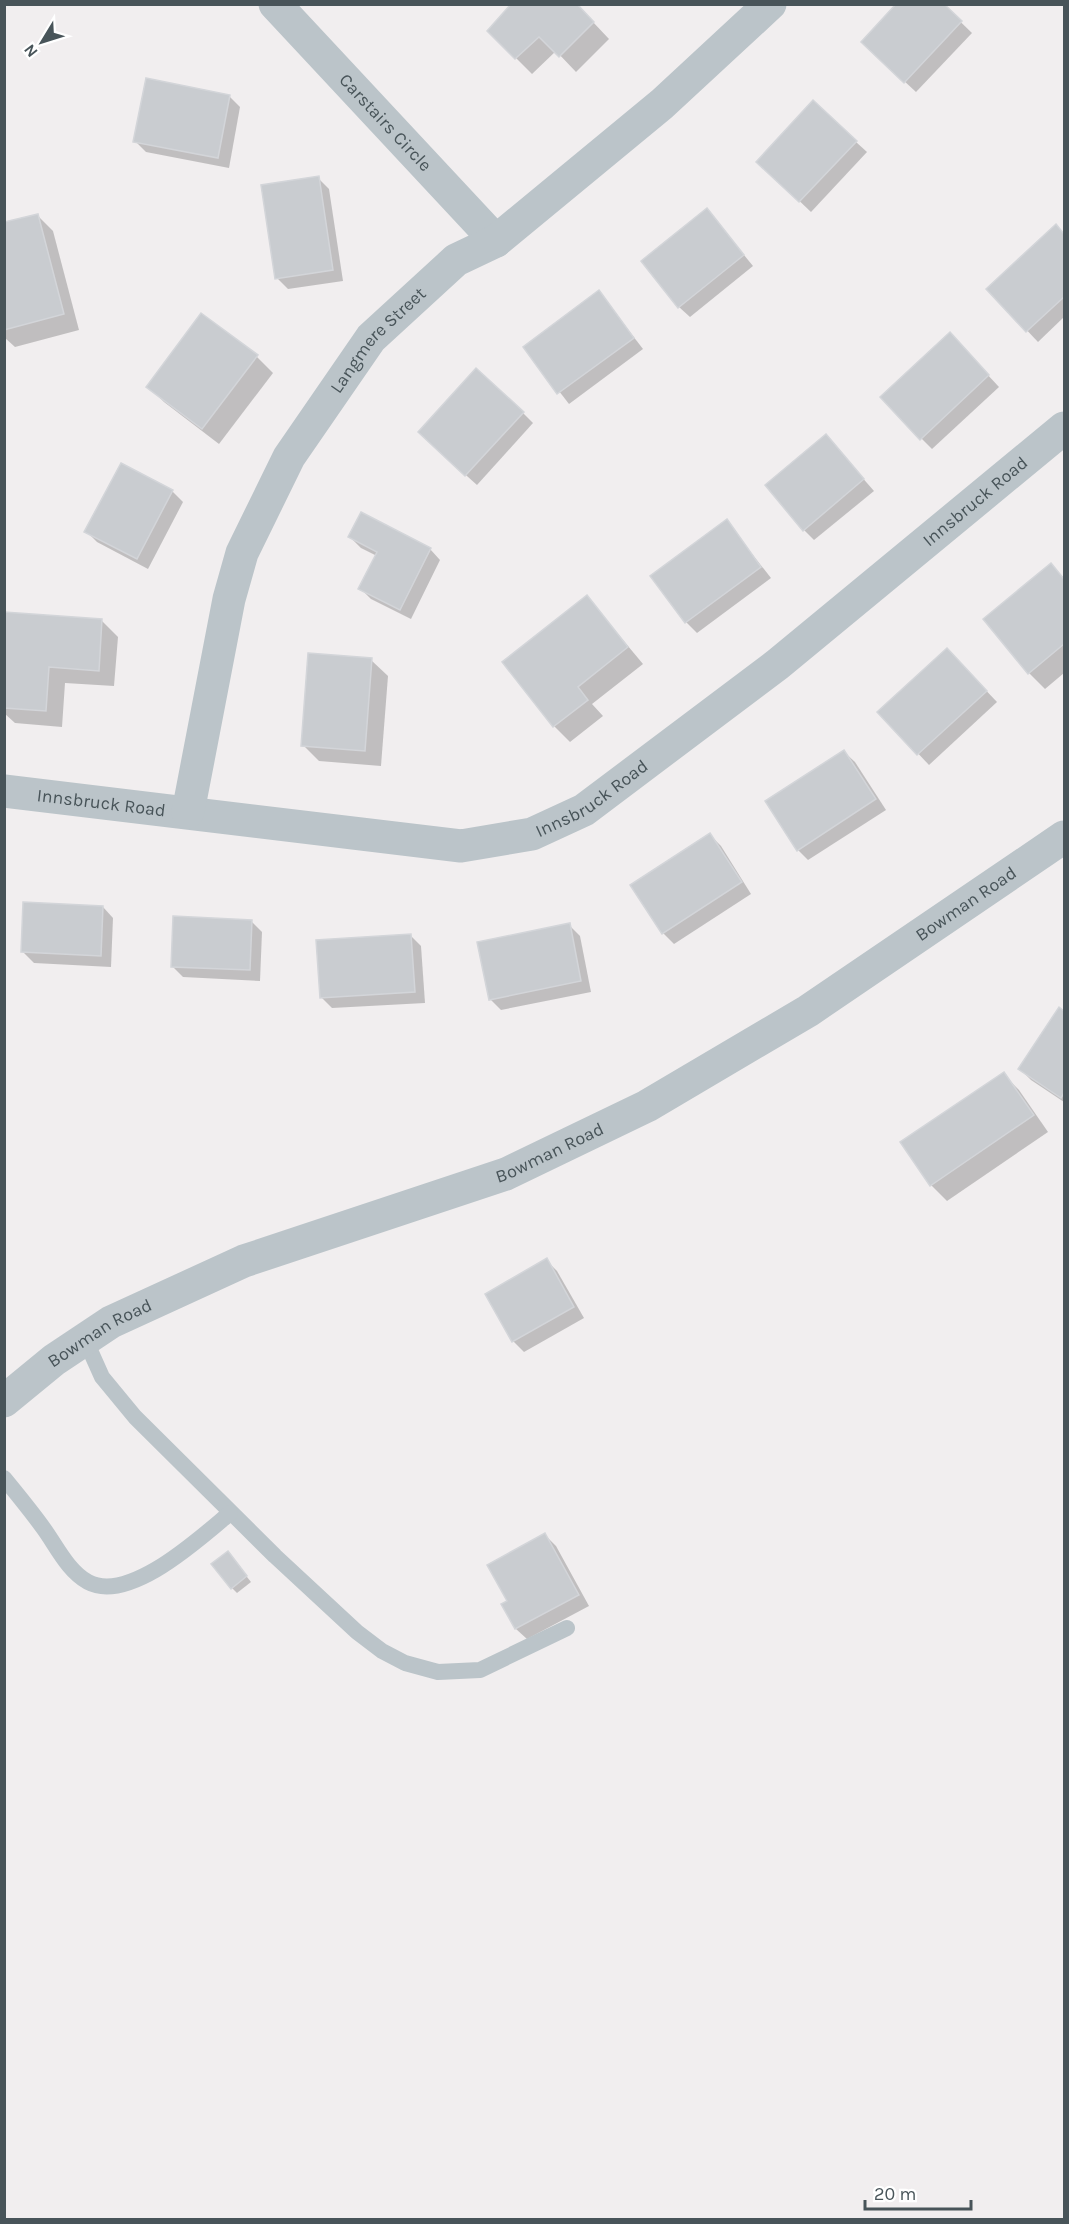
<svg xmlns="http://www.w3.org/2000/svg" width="1069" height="2224" font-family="Karla,sans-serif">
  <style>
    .shadow { fill: #0003 }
    .building { fill: #c9ccd0; stroke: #d3d5d9; stroke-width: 1.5 }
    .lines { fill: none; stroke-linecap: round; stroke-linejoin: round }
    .lane { stroke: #bbc4c9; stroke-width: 16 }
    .street { stroke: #bbc4c9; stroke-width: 33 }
    .labels { text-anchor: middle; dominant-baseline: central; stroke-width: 4.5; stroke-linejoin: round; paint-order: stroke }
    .street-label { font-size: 18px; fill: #485459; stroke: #fff }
  </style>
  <rect width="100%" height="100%" fill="#f1eeef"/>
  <!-- shadow -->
  <g class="shadow">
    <path d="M576,4L609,39L576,72L556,51L532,74L489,31Z"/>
    <path d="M942,4L972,33L916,92L874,53Z"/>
    <path d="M229,96L240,107L229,168L146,152L135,141Z"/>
    <path d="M856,142L867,152L811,212L769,172Z"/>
    <path d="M318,178L329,189L343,281L288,289L277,278Z"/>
    <path d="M707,210L753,266L690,317L679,307Z"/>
    <path d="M37,215L53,231L79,330L15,347L4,337V224Z"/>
    <path d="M1056,226L1064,235V317L1038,342L988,289Z"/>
    <path d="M599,292L643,349L569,404L525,347Z"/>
    <path d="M960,345L999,387L932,449L921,438Z"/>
    <path d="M257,357L273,373L219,444L164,402L148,386Z"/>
    <path d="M523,413L533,423L477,485L430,443Z"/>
    <path d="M826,436L874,491L814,540L804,530Z"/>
    <path d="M172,491L183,502L148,569L97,542L86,531Z"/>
    <path d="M726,521L771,578L697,633L686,622Z"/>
    <path d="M350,537L430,549L440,560L411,619L371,599L360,588L377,556L361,548Z"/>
    <path d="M1051,565L1064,578V673L1045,689L1029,673Z"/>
    <path d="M587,597L643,664L592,704L603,716L570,742L554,726Z"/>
    <path d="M102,621L118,637L114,686L65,683L62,727L15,723L4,713V627Z"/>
    <path d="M371,660L388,676L381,766L319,761L303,745Z"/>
    <path d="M957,660L997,702L929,765L879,712Z"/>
    <path d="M844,752L855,762L886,810L808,860L798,850Z"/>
    <path d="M710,835L721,846L751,894L674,944L663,933Z"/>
    <path d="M103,907L113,918L111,967L34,963L23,952Z"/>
    <path d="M251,921L262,932L260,981L183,977L172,966Z"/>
    <path d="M569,925L580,936L591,992L501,1010L490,999Z"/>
    <path d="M410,935L421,946L425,1003L332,1008L321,997Z"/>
    <path d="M1059,1009L1064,1013V1102L1031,1080L1020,1069Z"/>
    <path d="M1003,1074L1019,1090L1048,1132L947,1201L931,1185Z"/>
    <path d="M546,1260L557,1271L584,1318L524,1352L513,1341Z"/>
    <path d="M545,1535L556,1546L589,1606L527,1639L516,1629L503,1605L509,1602Z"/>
    <path d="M232,1558L251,1582L237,1593L232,1588Z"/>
  </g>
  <!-- building -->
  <g class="building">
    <path d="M511,4H577L594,22L559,57L539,37L515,59L487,31Z"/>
    <path d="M896,4H944L962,21L904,83L861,42Z"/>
    <path d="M146,78L230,95L218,158L133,142Z"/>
    <path d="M813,100L857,141L799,202L756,162Z"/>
    <path d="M319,176L333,270L275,279L261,185Z"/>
    <path d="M707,208L744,255L678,308L641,261Z"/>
    <path d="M38,214L64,314L4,330V222Z"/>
    <path d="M1056,224L1064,234V297L1026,332L986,289Z"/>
    <path d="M599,290L634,338L557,394L523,347Z"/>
    <path d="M201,313L258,355L202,429L146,387Z"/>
    <path d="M950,332L989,375L920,440L880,397Z"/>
    <path d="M476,368L524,412L465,476L418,432Z"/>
    <path d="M826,434L864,479L803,531L765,485Z"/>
    <path d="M121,463L173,490L137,559L84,532Z"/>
    <path d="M361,512L431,548L400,610L358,589L377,552L348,537Z"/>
    <path d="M727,519L761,567L685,623L650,576Z"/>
    <path d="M1051,563L1064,579V644L1028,674L983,619Z"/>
    <path d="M587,595L628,647L578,687L588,700L553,727L502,662Z"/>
    <path d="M4,612L102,619L99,671L49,667L46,711L4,708Z"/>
    <path d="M947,648L987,691L917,755L877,712Z"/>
    <path d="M308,653L372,658L365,751L301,746Z"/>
    <path d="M844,750L876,799L797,851L765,801Z"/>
    <path d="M710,833L742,882L662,934L630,885Z"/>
    <path d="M23,902L103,906L101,956L21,952Z"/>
    <path d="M173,916L252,920L250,970L171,967Z"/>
    <path d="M570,923L581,981L489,1000L477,942Z"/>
    <path d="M411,934L415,992L320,998L316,940Z"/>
    <path d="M1059,1007L1064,1011V1093L1061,1098L1018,1069Z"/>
    <path d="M1004,1072L1034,1115L930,1186L900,1142Z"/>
    <path d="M547,1258L574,1307L512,1342L485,1294Z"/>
    <path d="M545,1533L579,1595L515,1629L501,1604L507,1601L487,1565Z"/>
    <path d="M228,1551L247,1576L231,1589L211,1564Z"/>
  </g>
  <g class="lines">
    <!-- lane -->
    <g class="lane">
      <path d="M85,1339L102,1377L135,1417L275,1556L357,1632L382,1651L405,1663L438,1672L480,1670L567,1628"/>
      <path d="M4,1478C18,1495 32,1512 44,1529C57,1547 68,1571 88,1582C129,1604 200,1538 230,1513"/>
    </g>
    <!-- street -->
    <g class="street">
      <path id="s1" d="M275,4L496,241"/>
      <path id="s2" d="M4,791L461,846L532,834L584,810L778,664L1064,428"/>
      <path id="s3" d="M188,812L229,599L242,553L289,457L371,338L456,260L496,241L662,104L770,4"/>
      <path id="s4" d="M4,1401L54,1360L111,1322L244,1261L506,1174L647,1106L808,1011L1064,837"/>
    </g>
  </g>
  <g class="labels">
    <!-- street labels -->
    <g class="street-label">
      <text stroke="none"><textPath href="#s1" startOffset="162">Carstairs Circle</textPath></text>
      <text stroke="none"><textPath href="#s3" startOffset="519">Langmere Street</textPath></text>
      <text stroke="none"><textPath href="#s2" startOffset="1088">Innsbruck Road</textPath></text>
      <text stroke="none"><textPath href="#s2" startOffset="602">Innsbruck Road</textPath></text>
      <text stroke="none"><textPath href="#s2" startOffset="98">Innsbruck Road</textPath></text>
      <text stroke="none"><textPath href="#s4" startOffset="1090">Bowman Road</textPath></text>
      <text stroke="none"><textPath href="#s4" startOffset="604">Bowman Road</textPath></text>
      <text stroke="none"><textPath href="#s4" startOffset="118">Bowman Road</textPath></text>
    </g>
  </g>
  <!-- border -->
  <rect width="1069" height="2224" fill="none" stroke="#485459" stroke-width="12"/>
  <!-- north arrow -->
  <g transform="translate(42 42) rotate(232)" stroke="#ffffff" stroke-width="4.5" paint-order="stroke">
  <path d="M0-4.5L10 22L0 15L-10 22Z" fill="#485459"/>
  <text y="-9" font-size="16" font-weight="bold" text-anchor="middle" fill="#485459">N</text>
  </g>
  <!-- scale -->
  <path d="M865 2200v9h106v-9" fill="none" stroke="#485459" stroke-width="3"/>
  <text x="874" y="2200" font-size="18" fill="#485459" stroke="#ffffff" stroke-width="4.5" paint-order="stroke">20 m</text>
</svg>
